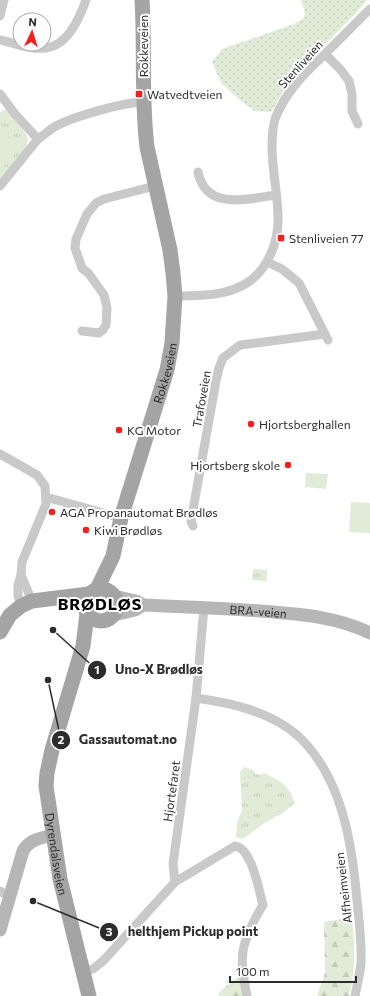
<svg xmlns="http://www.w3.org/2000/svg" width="370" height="996" font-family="Commissioner,sans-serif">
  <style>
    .grass { fill: url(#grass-dots) }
    .forest { fill: url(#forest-firs) }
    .park { fill: url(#park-tufts) }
    .garden { fill: #e1ecd8 }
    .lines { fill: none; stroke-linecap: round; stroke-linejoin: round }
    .street { stroke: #c9c9c9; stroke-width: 9 }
    .secondary { stroke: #b6b6b6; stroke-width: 13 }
    .primary { stroke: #a4a4a4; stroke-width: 15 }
    .poi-dot { fill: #f4201e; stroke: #fff; stroke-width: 1.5 }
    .labels { text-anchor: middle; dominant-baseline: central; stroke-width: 4; stroke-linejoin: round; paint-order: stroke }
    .street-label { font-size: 12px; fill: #2c2c2c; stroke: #fff }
    .poi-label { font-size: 12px; fill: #2c2c2c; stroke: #fff; text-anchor: start }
    .district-label { font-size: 16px; font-weight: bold; letter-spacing: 1px; fill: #000; stroke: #fff }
    .leader { fill: none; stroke: #2c2c2c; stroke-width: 1.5 }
    .callout-dot { fill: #2c2c2c; stroke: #fff; stroke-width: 1.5 }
    .mark-label { font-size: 12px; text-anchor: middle; font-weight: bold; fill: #fff }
    .callout-label { font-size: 13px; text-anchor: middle; font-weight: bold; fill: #2c2c2c; stroke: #fff; stroke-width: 4; stroke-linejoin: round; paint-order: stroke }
  </style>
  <defs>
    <pattern id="grass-dots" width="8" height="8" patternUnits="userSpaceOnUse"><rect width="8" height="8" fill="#e1ecd8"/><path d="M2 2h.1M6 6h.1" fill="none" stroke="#c1cbba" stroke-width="1.8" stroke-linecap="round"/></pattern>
    <pattern id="forest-firs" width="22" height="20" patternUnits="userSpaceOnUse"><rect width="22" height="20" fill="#e1ecd8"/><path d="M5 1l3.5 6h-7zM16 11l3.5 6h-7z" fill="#c1cbba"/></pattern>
    <pattern id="park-tufts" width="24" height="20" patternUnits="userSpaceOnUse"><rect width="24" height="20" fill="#e1ecd8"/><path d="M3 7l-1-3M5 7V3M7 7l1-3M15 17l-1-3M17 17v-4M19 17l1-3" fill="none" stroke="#c1cbba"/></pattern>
  </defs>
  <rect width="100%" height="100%" fill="#fff"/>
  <!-- grass -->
  <path class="grass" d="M301,0H367L356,13L289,82L271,112L255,111L242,102L221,83L212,62L222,49L294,24L304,18L305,13Z"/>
  <!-- forest -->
  <g class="forest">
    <path d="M352,917C355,944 356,970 349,996H317L325,973L324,922Z"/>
    <path d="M241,975L242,996H218L220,991Z"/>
  </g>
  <!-- park -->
  <g class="park">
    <path d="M6,109L26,133L28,140L26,147L0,179V112Z"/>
    <path d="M253,569L267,570V581L252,580Z"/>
    <path d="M244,767L253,770L255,773L259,775L264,773C282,782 288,784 295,803L284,812L263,824L243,839L236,837L237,822L242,810L240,772Z"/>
  </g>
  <!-- garden -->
  <g class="garden">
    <path d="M6,139L18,149L0,171V145Z"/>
    <path d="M306,473L328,474L326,489L305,487Z"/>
    <path d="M351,502L370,503V533L349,532Z"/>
  </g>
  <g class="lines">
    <!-- street -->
    <g class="street">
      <path d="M0,16L4,0"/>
      <path d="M0,40C14,43 31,50 46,48C68,45 79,19 86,0"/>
      <path d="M325,54L340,69L349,81L352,94V111L358,124"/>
      <path d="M0,94L15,114L38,139C44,135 49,130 56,126C75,116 121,103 143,102"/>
      <path d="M198,172C206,211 247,199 276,195"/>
      <path d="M0,186L38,139"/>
      <path d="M267,262L282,269L299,283L328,340"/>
      <path d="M175,296C206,296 242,296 262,269C291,230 272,190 272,146C272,137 273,127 275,119C285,92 305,73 325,54C340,39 355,24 370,9"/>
      <path d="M82,331L99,333L103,330L106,325L107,308L104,295L89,274L82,268L75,248L76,239L87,214L96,203L104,199L155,186"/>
      <path d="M0,454L37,475L45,486L46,504L22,562L21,575L18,585V596L21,606"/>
      <path d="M46,497L121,518"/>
      <path d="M193,526L191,521L216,381L219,368L223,358L240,345L325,334"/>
      <path d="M21,575L32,601"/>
      <path d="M204,607L196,698L173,864L175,882L235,846C252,848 259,891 263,905C255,918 248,931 244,946C240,961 244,980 247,996"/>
      <path d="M196,698C231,703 269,711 297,735C342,776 352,843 357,900C359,921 362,942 361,963C360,974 357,985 355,996"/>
      <path d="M0,891L10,897"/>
      <path d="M82,972L93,969L103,961L175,882"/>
    </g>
    <!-- secondary -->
    <g class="secondary">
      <path id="s1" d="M114,596L136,601L143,605C182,607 221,608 260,611C297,614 335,616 370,633"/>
      <path d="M114,615L135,610L143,605"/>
      <path d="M0,930L23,851C30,839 41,838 54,835"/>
    </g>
    <!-- primary -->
    <g class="primary">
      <circle cx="101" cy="605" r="16"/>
      <path id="s2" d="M97,589L113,556L121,518L167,370L172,343L175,296L173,273L170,250L147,147C141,98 145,49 142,0"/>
      <path id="s3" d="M87,614L83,646L52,750L47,773L46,786L60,879L89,996"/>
      <path d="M0,632L10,615L21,606L32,601L89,594"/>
    </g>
  </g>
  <!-- markers -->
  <g class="poi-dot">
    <rect x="135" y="90" width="8" height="8" rx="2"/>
    <rect x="277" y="234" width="8" height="8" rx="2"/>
    <circle cx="251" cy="424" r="4"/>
    <circle cx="119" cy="430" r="4"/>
    <circle cx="288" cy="465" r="4"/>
    <circle cx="52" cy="512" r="4"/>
    <circle cx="86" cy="530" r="4"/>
  </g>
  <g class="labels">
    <!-- street labels -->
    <g class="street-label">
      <text transform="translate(143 46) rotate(-90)">Rokkeveien</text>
      <text transform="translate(300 64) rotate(-48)">Stenliveien</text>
      <text stroke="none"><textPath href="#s2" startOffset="227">Rokkeveien</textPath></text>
      <text transform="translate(201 399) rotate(-80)">Trafoveien</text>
      <text stroke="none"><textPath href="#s1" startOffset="146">BRA-veien</textPath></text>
      <text transform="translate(171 791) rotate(-82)">Hjortefaret</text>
      <text stroke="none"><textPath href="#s3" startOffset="246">Dyrendalsveien</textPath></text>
      <text transform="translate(343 888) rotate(-97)">Alfheimveien</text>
    </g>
    <!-- poi labels -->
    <g class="poi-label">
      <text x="147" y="94">Watvedtveien</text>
      <text x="289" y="238">Stenliveien 77</text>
      <text x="259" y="424">Hjortsberghallen</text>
      <text x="127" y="430">KG Motor</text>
      <text x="280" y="465" text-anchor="end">Hjortsberg skole</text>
      <text x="60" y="512">AGA Propanautomat Brødløs</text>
      <text x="94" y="530">Kiwi Brødløs</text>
    </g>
    <!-- district labels -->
    <g class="district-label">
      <text x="100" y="603">BRØDLØS</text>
    </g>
  </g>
  <!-- callouts -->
  <path class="leader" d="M53 630L97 670M48 680L61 740M33 901L109 932"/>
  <g class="callout-dot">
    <circle cx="53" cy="630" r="4"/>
    <circle cx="48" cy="680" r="4"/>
    <circle cx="33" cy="901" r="4"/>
    <circle cx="97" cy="670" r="10"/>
    <circle cx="61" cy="740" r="10"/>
    <circle cx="109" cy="932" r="10"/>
  </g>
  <g class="mark-label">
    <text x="97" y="674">1</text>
    <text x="61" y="744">2</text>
    <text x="109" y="936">3</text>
  </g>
  <g class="callout-label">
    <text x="159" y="674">Uno-X Brødløs</text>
    <text x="128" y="744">Gassautomat.no</text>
    <text x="193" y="936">helthjem Pickup point</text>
  </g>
  <!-- north arrow -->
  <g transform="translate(32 32) rotate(4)"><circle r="19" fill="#ffffff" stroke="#ababab"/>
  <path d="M0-3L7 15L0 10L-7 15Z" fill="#f4201e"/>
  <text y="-6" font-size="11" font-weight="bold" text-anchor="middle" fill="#2c2c2c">N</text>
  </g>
  <!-- scale -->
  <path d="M230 976v6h126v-6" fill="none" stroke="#2c2c2c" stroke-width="2"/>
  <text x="236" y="976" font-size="12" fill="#2c2c2c" stroke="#ffffff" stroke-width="3" paint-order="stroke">100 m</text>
</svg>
